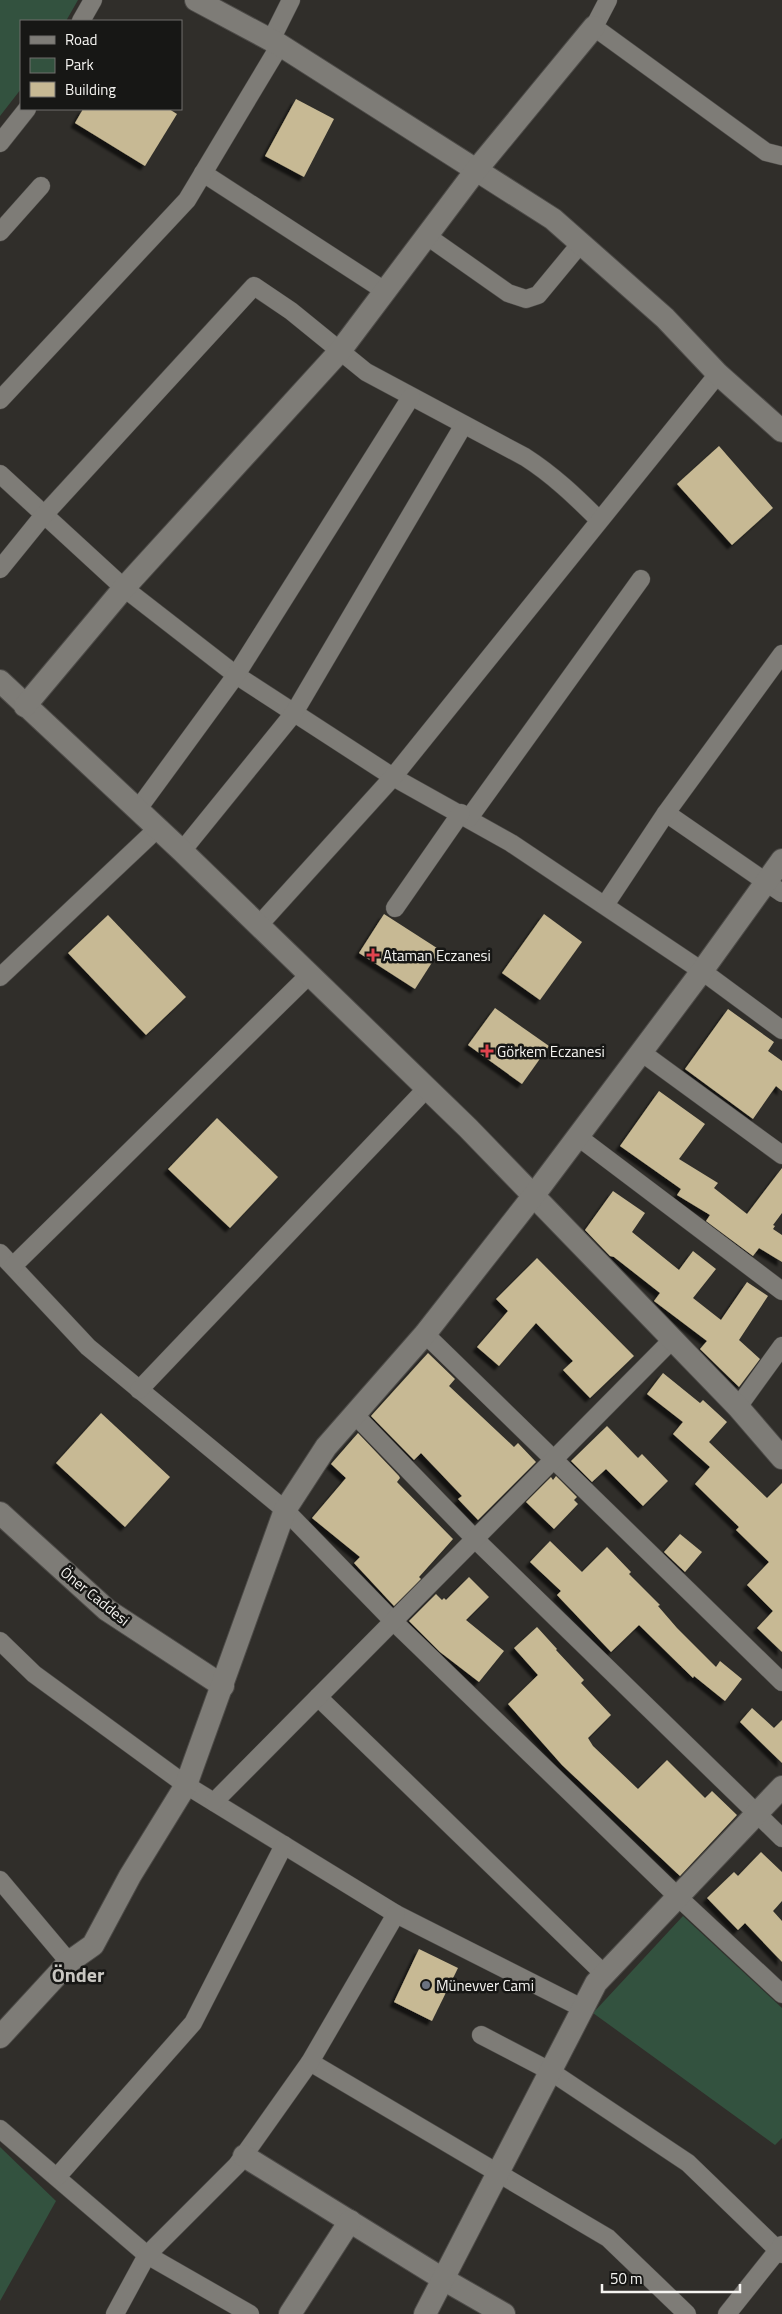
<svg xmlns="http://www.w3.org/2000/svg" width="782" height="2314" font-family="'Titillium Web',sans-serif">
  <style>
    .green { fill: #33523f }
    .building { fill: #c7b994; filter: url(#shadow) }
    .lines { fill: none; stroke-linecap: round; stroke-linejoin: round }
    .minor-casing { stroke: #4d4b48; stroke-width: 19 }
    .tertiary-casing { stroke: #4d4b48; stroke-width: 24 }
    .minor { stroke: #7e7c77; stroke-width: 18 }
    .tertiary { stroke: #7e7c77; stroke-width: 22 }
    .health-dot { fill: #e0444e; stroke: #171715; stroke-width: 2 }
    .worship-dot { fill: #6b7280; stroke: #171715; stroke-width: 2 }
    .labels { text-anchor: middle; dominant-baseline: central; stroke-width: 5; stroke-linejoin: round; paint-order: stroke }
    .poi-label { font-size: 15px; fill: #f5f4f1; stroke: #171715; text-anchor: start }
    .street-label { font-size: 15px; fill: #f5f4f1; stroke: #171715 }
    .district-label { font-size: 20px; font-weight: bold; fill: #c8c6c1; stroke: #171715 }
  </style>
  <defs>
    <filter id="shadow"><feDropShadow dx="-4.5" dy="4.5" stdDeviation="1" flood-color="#0009"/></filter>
  </defs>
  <rect width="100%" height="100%" fill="#302e2a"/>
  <!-- green -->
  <g class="green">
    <path d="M0,0H78L66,21H21V89L0,116Z"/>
    <path d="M683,1916L782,2008V2138L775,2145L593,2013Z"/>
    <path d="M0,2147L56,2201L0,2301Z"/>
  </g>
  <!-- building -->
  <g class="building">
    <path d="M296,99L334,119L304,177L265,156Z"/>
    <path d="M83,109H169L177,114L145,166L75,123Z"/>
    <path d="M719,446L773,508L732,545L677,484Z"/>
    <path d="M384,914L440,950L415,989L359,953Z"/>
    <path d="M544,914L582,942L540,1000L502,973Z"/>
    <path d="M108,915L186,997L146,1035L68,953Z"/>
    <path d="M495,1008L549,1046L522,1084L468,1045Z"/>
    <path d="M728,1009L774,1042L768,1051L782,1061V1091L776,1086L753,1119L685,1069Z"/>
    <path d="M659,1091L705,1124L679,1159L718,1183L714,1188L747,1214L782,1168V1213L773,1225L775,1226L773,1229L782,1235V1262L759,1248L753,1256L706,1221L710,1215L677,1195L681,1189L620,1146Z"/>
    <path d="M217,1118L278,1177L230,1228L168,1169Z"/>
    <path d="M613,1191L645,1213L632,1232L679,1270L693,1251L716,1269L693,1298L721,1320L747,1282L768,1296L739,1340L760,1359L739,1387L700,1349L707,1341L654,1301L660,1293L614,1257L610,1256L585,1230Z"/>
    <path d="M537,1258L634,1356L590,1398L563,1370L573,1361L536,1323L499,1366L477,1347L508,1311L496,1299Z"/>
    <path d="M428,1353L455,1379L449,1386L514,1447L518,1443L536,1462L478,1520L458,1499L462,1496L421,1453L414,1460L371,1416Z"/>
    <path d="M663,1373L700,1403L703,1400L727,1422L709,1442L767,1498L782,1483V1652L757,1628L773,1611L747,1585L769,1562L736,1530L739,1527L695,1484L710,1467L673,1434L683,1422L647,1394Z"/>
    <path d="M101,1413L170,1477L125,1527L56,1463Z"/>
    <path d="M607,1426L638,1458L642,1454L668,1481L643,1506L606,1469L592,1482L571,1461Z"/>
    <path d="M358,1433L399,1476L400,1478L397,1482L453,1539L419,1577L421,1579L394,1606L354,1563L360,1557L312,1518L346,1478L331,1464Z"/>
    <path d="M556,1476L577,1497L574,1500L578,1504L554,1529L526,1502L551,1477L553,1480Z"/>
    <path d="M680,1534L702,1552L685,1572L664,1552Z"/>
    <path d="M550,1541L582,1572L607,1547L631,1572L629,1574L660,1605L658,1606L677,1628L716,1667L720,1661L742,1679L725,1701L694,1676L693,1678L639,1625L611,1652L557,1595L561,1591L530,1562Z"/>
    <path d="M469,1577L489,1597L466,1620L504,1651L479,1682L440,1652L409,1621L436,1594L442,1600L444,1598L446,1600Z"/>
    <path d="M537,1627L557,1649L556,1650L584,1680L581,1683L611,1715L588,1738L593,1746L638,1789L667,1760L705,1798L712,1791L737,1815L680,1876L562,1765L508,1704L538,1675L514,1648Z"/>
    <path d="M752,1708L774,1728L782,1720V1763L740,1722Z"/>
    <path d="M761,1852L782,1872V1901L773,1911L782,1921V1962L745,1923L738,1930L707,1898L734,1872L738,1876Z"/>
    <path d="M419,1949L458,1968L432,2021L394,2002Z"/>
  </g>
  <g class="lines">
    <defs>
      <g id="minor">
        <path d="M608,0L594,27L766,152L782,156"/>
        <path d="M81,21L93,0"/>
        <path d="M271,40L291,0"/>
        <path d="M0,143L27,109"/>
        <path d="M203,173L385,291"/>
        <path d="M0,232L41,186"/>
        <path d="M427,236L508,293L526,299L538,295L581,243"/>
        <path d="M0,400L187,200L280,45"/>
        <path d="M0,474L124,588L236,675L393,777L511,843L702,971L782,1030"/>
        <path d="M0,569L43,516L254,286L291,311L366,372L525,457C553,475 575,496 599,520"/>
        <path d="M138,809L236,675L411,397"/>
        <path d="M666,813L782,893"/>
        <path d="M469,818L641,579"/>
        <path d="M182,851L294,713L463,426"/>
        <path d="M605,905L666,813L782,654"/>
        <path d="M395,908L461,813"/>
        <path d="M259,925L393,777L718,374"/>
        <path d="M0,977L158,828"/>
        <path d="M641,1052L782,1155"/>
        <path d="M577,1136L782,1291"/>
        <path d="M0,1253L88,1347L285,1510L393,1621L678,1897L782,1994"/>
        <path d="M13,1266L309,975"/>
        <path d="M425,1334L782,1682"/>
        <path d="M139,1390L426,1089"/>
        <path d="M738,1407L782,1346"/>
        <path d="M355,1415L475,1539L782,1838"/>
        <path d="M0,1641L34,1674L186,1785L396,1914L582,2008"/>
        <path d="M318,1697L604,1974"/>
        <path d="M214,1802L673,1339"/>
        <path d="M0,1880L69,1962"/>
        <path d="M481,2035L550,2071L688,2163L782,2254"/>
        <path d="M310,2062L608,2238L687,2314"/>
        <path d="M0,2129L147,2255L250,2314"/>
        <path d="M57,2177L193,2023L284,1845"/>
        <path d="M115,2314L147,2255L237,2165L310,2062L396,1914"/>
        <path d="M727,2314L782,2245"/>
      </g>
      <g id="tertiary">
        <path d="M196,0L280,45L553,219L665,318L718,374L782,431"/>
        <path d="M0,681L182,851L468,1128L738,1407L782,1458"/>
        <path d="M25,706L124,588L340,351L477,169L594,27"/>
        <path d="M0,1513L107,1610L223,1686"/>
        <path d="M0,2037L69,1962L93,1945L130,1876L186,1785L285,1510L326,1447L425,1334L534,1195L702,971L782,860"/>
        <path d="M244,2156L443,2279L504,2314"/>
        <path d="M290,2314L350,2221"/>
        <path d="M425,2314L596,1983L782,1787"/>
      </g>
    </defs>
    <!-- minor casing -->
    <use href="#minor" class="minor-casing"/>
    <!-- tertiary casing -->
    <use href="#tertiary" class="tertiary-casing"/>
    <!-- minor -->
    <use href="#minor" class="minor"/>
    <!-- tertiary -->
    <use href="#tertiary" class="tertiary"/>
  </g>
  <!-- markers -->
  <g class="health-dot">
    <path d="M370.5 947.5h5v5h5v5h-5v5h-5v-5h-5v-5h5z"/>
    <path d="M484.5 1043.5h5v5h5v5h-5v5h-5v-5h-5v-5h5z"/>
  </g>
  <circle class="worship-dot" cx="426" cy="1985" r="5"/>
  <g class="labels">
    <!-- poi labels -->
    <g class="poi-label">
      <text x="383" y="955">Ataman Eczanesi</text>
      <text x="497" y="1051">Görkem Eczanesi</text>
      <text x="436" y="1985">Münevver Cami</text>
    </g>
    <!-- street labels -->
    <g class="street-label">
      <text transform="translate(95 1596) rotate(39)">Öner Caddesi</text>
    </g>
    <!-- district labels -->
    <g class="district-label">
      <text x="78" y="1974">Önder</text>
    </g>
  </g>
  <!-- legend -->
  <rect x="20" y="20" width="162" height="90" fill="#171715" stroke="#706f6d"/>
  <rect x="30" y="36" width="25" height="8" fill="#7e7c77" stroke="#706f6d"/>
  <text x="65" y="45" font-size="15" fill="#f5f4f1">Road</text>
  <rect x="30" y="58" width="25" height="15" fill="#33523f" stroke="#706f6d"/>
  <text x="65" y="70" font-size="15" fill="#f5f4f1">Park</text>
  <rect x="30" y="82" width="25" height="15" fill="#c7b994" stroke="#706f6d"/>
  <text x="65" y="95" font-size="15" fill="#f5f4f1">Building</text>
  <!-- scale -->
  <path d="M602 2284v8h138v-8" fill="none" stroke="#f5f4f1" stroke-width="2.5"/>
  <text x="610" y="2284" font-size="15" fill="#f5f4f1" stroke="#171715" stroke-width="4" paint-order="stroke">50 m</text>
</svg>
